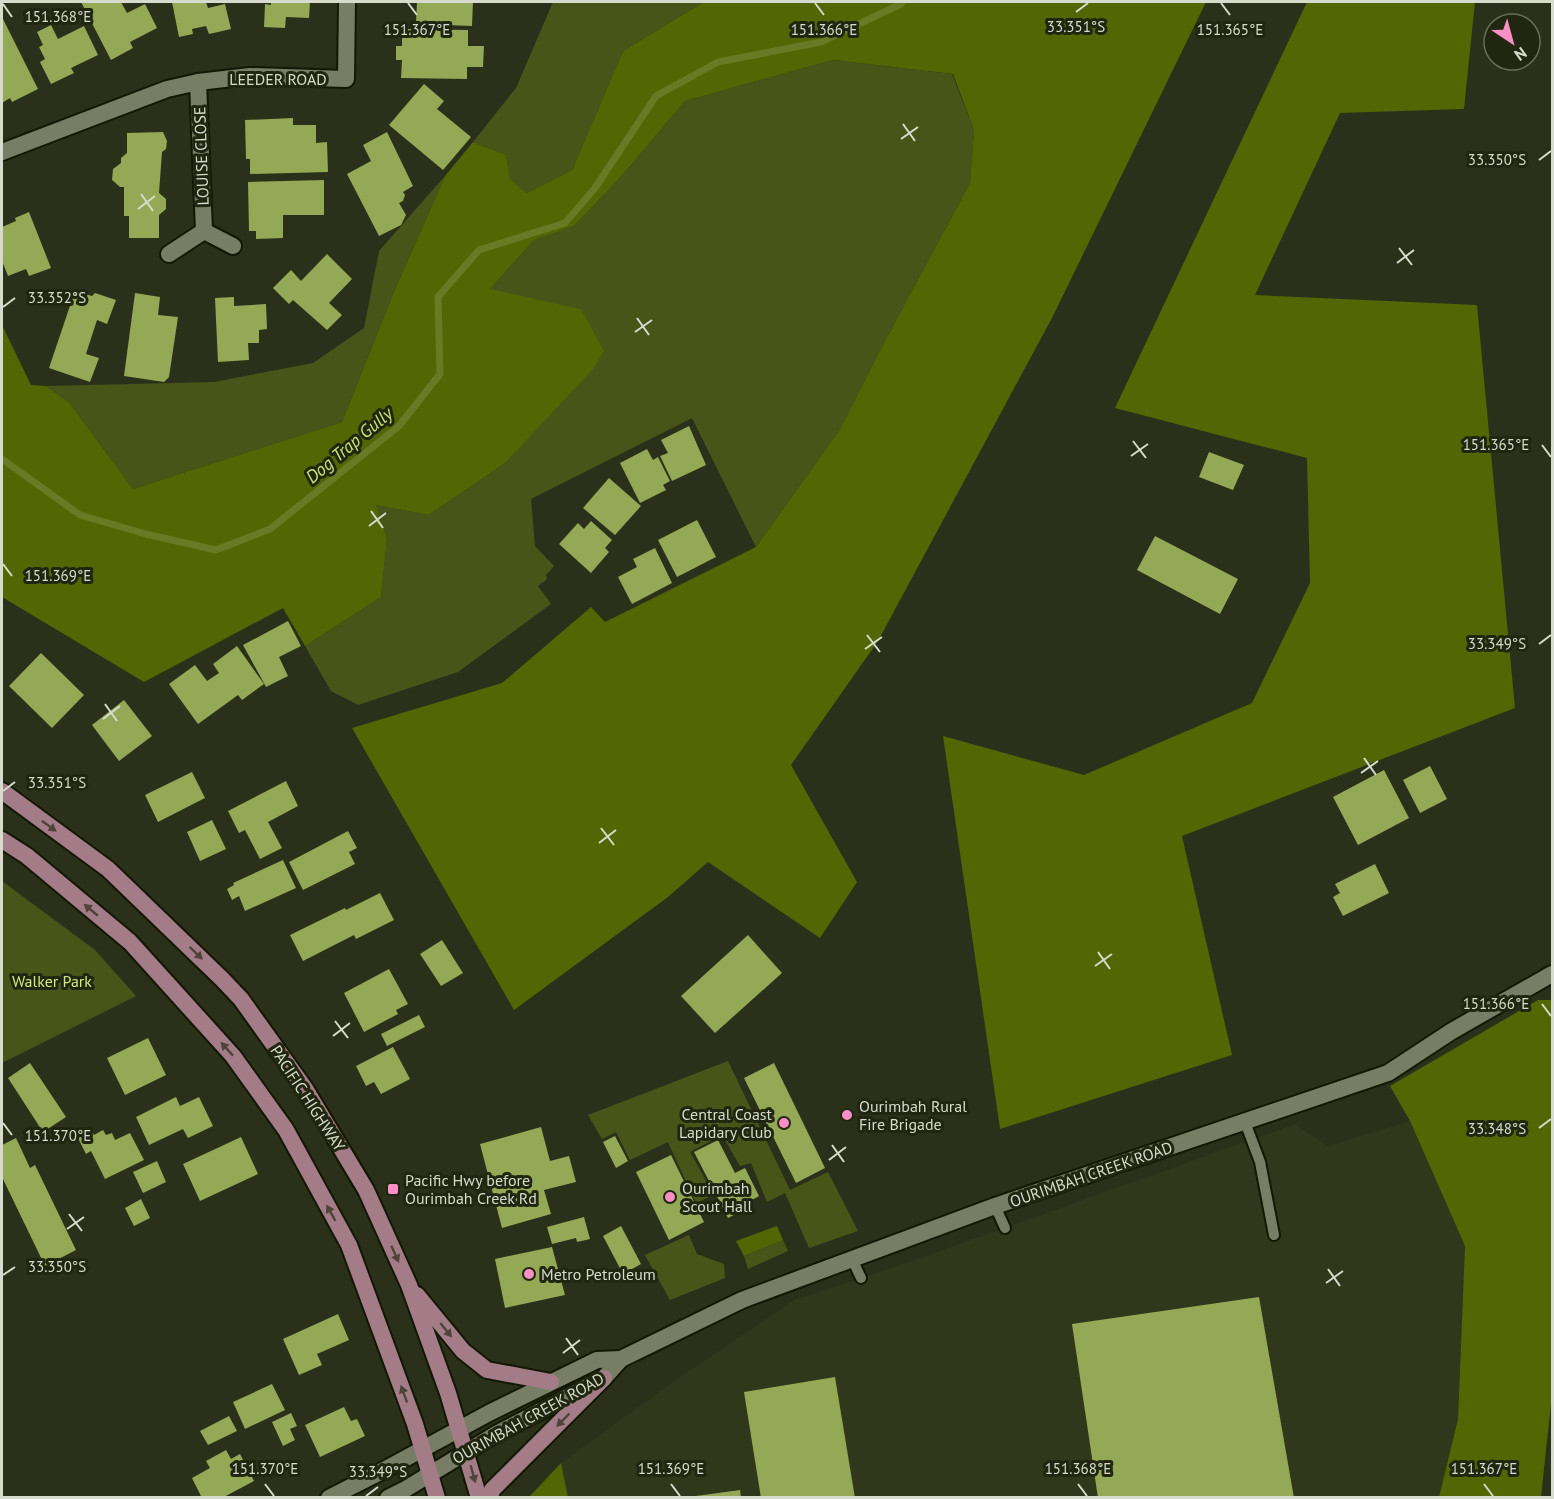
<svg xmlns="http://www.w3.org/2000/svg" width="1554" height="1499" font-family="'PT Sans',sans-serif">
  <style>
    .built { fill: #30371a }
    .green { fill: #485519 }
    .forest { fill: #546504 }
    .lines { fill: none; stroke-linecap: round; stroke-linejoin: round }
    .stream { stroke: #687a24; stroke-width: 7 }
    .building { fill: #94a955 }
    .service-casing { stroke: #131804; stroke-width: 14 }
    .minor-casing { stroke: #131804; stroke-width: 20 }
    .primary-casing { stroke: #131804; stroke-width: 20 }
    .service { stroke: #777e65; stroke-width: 10 }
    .minor { stroke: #777e65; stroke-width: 16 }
    .primary { stroke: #a37c87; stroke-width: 16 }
    .oneway { fill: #4e443a }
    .ticks { fill: none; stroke: #d7dbce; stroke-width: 2 }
    .poi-dot { fill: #fa8fc6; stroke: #202610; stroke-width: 2 }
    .labels { text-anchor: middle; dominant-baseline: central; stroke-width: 6; stroke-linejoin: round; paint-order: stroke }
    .street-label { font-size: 16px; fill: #d7dbce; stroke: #202610 }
    .park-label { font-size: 16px; fill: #d0eb7a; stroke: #202610 }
    .poi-label { font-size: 16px; fill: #d7dbce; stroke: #202610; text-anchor: start }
    .water-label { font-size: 18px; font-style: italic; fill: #c9e474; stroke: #202610 }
    .ticks-label { font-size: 15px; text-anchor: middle; fill: #d7dbce; stroke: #202610; stroke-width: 6; stroke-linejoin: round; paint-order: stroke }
  </style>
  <rect width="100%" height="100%" fill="#2a301a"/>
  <!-- built -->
  <path class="built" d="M1410,1121L1465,1246L1458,1419L1439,1497L568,1498L561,1463L677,1379L796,1299L892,1268L1295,1124L1328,1146Z"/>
  <!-- green -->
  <g class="green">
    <path d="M553,2H737L702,3L623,51L572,170L527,193L510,181L506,155L473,142L516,88Z"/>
    <path d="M833,60L952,74L974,130L970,183L887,337L840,429L756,547L692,418L531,499L535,546L554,566L546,575L547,579L538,586L551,604L458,672L358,705L331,691L305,646L381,597L387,539L376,505L429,515L505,463L581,309L489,290L534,240L574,226L619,179L685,101Z"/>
    <path d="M445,176L393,294L342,422L133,489L69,402L46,386L214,382L313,363L364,328L379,251Z"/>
    <path d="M2,881L95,950L136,996L2,1063Z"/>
    <path d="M728,1061L790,1190L828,1172L858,1231L809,1248L785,1193L767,1202L751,1163L740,1166L722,1135L690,1152L714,1195L696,1203L668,1142L630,1160L616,1132L602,1139L588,1115Z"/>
    <path d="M689,1235L697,1254L724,1264L725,1278L670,1300L645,1255Z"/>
    <path d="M783,1240L788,1251L748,1269L744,1256Z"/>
  </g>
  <!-- forest -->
  <g class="forest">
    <path d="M737,2H1206L1053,316L878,641L791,765L857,882L820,938L708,862L668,897L514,1010L352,728L502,683L591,607L605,622L756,547L840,429L887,337L970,183L974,130L953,74L833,60L685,101L619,179L574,226L534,240L490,289L581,309L604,351L593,369L505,463L429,515L376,505L387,539L381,597L305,646L283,608L144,682L2,597V325L31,385L46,386L69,402L133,489L342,422L393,294L445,176L473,142L506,155L510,180L527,193L572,170L623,51L702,3Z"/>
    <path d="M1307,2H1475L1464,109L1340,113L1255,295L1477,305L1515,708L1182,836L1232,1055L1000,1129L943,736L1084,775L1252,703L1310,583L1307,458L1115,408Z"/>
    <path d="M1538,1000H1552V1395L1541,1497H1439L1458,1419L1465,1246L1410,1121L1390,1086Z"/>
    <path d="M777,1226L783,1240L744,1256L736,1241Z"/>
    <path d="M561,1463L568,1497H529Z"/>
  </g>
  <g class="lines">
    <!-- stream -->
    <path class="stream" d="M2,459L80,515L146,534L216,550L270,529L399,426L440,374L438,297L479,250L565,223L595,188L656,96L718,62L821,42L901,4L902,2"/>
  </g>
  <!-- building -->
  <g class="building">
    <path d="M81,2H121L127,13L145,4L157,28L130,42L133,48L111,60Z"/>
    <path d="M172,2H206L208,8L225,4L231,29L209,34L206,26L192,29L193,34L179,37Z"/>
    <path d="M271,2H310L309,18L286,17L285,28L264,27L265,4L271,5Z"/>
    <path d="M417,2H473L472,26L416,24Z"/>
    <path d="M2,17L38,89L12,102L10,98L2,103Z"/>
    <path d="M51,25L58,39L84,26L98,55L71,68L74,73L51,84L40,62L45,59L39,47L43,45L37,32Z"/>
    <path d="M402,29L468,30V46H484L483,67H467V79L401,78L402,60H396V46H402Z"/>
    <path d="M424,84L444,101L437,109L471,137L443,170L389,125Z"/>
    <path d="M293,118V125H316V143L327,142L328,172L250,174V159H246L245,120Z"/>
    <path d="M163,132L167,141L166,149L162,152L159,193L166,199V209L159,215V238H129V216H124V187H120L112,180L113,169L121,163V158L127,153V133Z"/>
    <path d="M387,132L413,186L403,192L405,195L403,201L399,203L406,215L401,225L379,236L347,174L371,161L363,145Z"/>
    <path d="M324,180V215H283V238L256,239V231H249L248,182Z"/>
    <path d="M29,212L51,268L29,276L26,269L8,276L2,261V227L16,221L15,218Z"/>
    <path d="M327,254L352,279L329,303L342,315L327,330L293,300L289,304L273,288L291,270L301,281Z"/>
    <path d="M75,291L92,296L95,293L116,300L107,324L97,320L86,354L99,358L90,382L49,368Z"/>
    <path d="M135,293L160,297L158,315L178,317L169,377L164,382L124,376Z"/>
    <path d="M234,297V306L266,304L267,329L259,330V343H248L249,360L218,362L215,298Z"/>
    <path d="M689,426L706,465L672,481L660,456L668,453L661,440Z"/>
    <path d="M647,449L653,460L658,457L670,481L663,485L666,490L640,503L620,463Z"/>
    <path d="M1209,452L1244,465L1233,490L1199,477Z"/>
    <path d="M609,478L641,506L615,535L583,508Z"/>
    <path d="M697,520L716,557L677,577L658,540Z"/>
    <path d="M591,521L612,540L605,548L609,552L591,573L559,544L578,523L584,529Z"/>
    <path d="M1155,536L1238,579L1220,614L1137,570Z"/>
    <path d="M655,548L672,583L632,604L618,577L637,567L633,559Z"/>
    <path d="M288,621L301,646L279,657L288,676L266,687L243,645Z"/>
    <path d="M237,646L264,684L242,700L238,695L198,724L169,684L195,665L207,681L219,673L213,664Z"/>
    <path d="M41,653L84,695L52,728L9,686Z"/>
    <path d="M124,700L152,736L119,761L92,725Z"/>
    <path d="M1430,766L1447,799L1420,813L1403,780Z"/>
    <path d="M1384,770L1409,818L1358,845L1333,797Z"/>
    <path d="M192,772L205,798L158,822L145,795Z"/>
    <path d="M286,781L298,806L268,822L282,848L260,859L245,830L239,833L228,811Z"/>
    <path d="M212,820L226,849L200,861L187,832Z"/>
    <path d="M348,831L357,848L349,852L355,864L303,890L289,862Z"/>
    <path d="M283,860L296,888L245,911L239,896L232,900L227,889L234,885L233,883Z"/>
    <path d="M1375,864L1389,893L1343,916L1333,897L1340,893L1335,884Z"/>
    <path d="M380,893L394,920L356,939L354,935L303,961L290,935L345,908L346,910Z"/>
    <path d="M748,935L782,973L715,1033L681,996Z"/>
    <path d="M442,940L463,973L441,986L420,954Z"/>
    <path d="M389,969L408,1004L396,1010L398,1014L364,1032L344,993Z"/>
    <path d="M419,1015L425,1027L387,1046L381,1034Z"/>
    <path d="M148,1038L166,1075L125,1095L107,1058Z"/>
    <path d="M393,1047L410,1079L381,1094L374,1082L366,1086L356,1066Z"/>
    <path d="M30,1063L66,1117L43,1132L8,1078Z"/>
    <path d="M774,1063L825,1168L796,1183L744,1078Z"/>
    <path d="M176,1097L180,1106L199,1097L213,1126L188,1138L183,1129L149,1145L136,1117Z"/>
    <path d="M541,1127L550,1161L569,1156L576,1182L544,1190L551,1214L502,1228L480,1144Z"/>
    <path d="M103,1130L106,1135L112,1133L115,1140L130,1133L144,1160L105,1179L91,1151L86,1154L78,1138L92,1132L94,1135Z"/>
    <path d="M615,1136L628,1161L616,1168L603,1142Z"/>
    <path d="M241,1137L258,1174L200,1201L183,1164Z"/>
    <path d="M16,1138L30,1168L35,1165L76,1250L45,1266L2,1177V1145Z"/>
    <path d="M718,1140L735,1173L745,1168L759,1196L743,1205L745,1209L728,1218L694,1152Z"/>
    <path d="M671,1155L704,1222L669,1240L636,1172Z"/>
    <path d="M157,1161L166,1182L143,1193L133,1172Z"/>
    <path d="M141,1199L150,1218L134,1226L125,1208Z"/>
    <path d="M584,1217L590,1239L577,1242L576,1238L552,1244L547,1227Z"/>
    <path d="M621,1226L641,1264L623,1274L603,1236Z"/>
    <path d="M552,1247L565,1295L505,1308L495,1259Z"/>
    <path d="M1259,1297L1294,1498H1098L1072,1324Z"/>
    <path d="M338,1314L349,1340L317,1354L322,1365L299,1375L283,1339Z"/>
    <path d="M835,1377L855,1498H761L744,1392Z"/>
    <path d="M272,1384L285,1410L245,1429L233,1402Z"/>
    <path d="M344,1407L351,1421L357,1419L365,1436L320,1457L305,1425Z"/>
    <path d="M291,1413L297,1426L290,1429L295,1440L283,1446L272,1422Z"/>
    <path d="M229,1416L237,1431L208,1445L200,1431Z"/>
    <path d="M226,1450L231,1459L240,1454L254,1481L222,1498H202L192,1478L210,1468L206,1461Z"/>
    <path d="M740,1490L741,1498H696V1496Z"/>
  </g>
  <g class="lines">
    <defs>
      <g id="service">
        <path d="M1245,1122L1260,1162L1274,1235"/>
        <path d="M995,1206L1005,1228"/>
        <path d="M852,1259L861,1278"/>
      </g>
      <g id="minor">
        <path d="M198,82L204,231"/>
        <path d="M2,152L167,89L198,82L250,76L346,79L347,2"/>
        <path d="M169,254L204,231L233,246"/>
        <path d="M329,1498L384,1470L489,1413L597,1360L621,1359"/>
        <path d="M388,1498L404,1490L496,1434L604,1378L621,1359L742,1300L995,1206L1388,1073L1452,1031L1552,974"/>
      </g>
      <g id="primary">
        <path d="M2,791L108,869L222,979L241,999L306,1090L366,1190L409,1285L448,1393L479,1498"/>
        <path d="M2,840L27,856L130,942L233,1056L286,1130L349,1245L415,1424L437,1498"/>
        <path d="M417,1295L463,1351L487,1370L551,1382"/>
        <path d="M490,1498L492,1490L604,1378"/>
      </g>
    </defs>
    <!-- service casing -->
    <use href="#service" class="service-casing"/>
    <!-- minor casing -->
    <use href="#minor" class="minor-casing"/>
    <!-- primary casing -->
    <use href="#primary" class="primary-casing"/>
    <!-- service -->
    <use href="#service" class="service"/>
    <!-- minor -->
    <use href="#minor" class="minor"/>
    <!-- primary -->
    <use href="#primary" class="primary"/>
  </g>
  <!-- one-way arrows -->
  <defs><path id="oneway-solid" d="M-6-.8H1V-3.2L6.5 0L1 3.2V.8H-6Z" transform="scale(1.5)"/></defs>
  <g class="oneway">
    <use href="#oneway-solid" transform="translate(49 826) rotate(36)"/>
    <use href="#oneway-solid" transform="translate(91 910) rotate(-140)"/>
    <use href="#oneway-solid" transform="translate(196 953) rotate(44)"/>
    <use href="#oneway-solid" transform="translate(227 1049) rotate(-132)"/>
    <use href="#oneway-solid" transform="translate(331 1213) rotate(-119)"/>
    <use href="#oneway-solid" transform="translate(395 1254) rotate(66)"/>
    <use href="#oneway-solid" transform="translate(446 1330) rotate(51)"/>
    <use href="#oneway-solid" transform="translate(404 1394) rotate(-110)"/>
    <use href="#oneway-solid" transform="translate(563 1420) rotate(135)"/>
    <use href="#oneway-solid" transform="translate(473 1474) rotate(75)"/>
  </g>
  <!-- ticks -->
  <path class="ticks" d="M408,3L417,15M815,3L824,15M1221,3L1230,15M3,4L12,17M1076,12L1088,3M903,124L915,141M901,139L918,127M1539,160L1551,151M141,194L153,211M138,209L155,196M1399,248L1412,265M1397,263L1414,250M3,307L15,298M637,318L649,335M635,332L652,320M1133,441L1146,458M1542,445L1551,457M1131,456L1148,444M371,511L383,528M369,526L386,513M3,564L12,576M867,635L880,652M1539,644L1551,635M865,649L882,637M105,704L117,721M103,719L120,706M1364,758L1376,775M1361,773L1378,761M3,791L15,782M601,828L614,845M599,843L616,830M1098,952L1110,969M1095,966L1112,954M1542,1004L1551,1016M335,1021L348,1038M333,1036L350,1023M3,1123L12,1135M1539,1128L1551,1119M832,1145L844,1162M829,1160L846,1147M69,1214L82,1231M67,1229L84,1217M1328,1269L1340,1286M3,1275L15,1267M1326,1283L1343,1271M566,1338L578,1355M563,1353L580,1340M265,1484L274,1496M671,1484L680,1496M1078,1484L1087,1496M1484,1484L1493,1496M366,1496L378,1487"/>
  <!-- markers -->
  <g class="poi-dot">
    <circle cx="847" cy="1115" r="6"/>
    <circle cx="784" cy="1123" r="6"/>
    <rect x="387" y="1183" width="12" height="12" rx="3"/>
    <circle cx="670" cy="1197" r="6"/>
    <circle cx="529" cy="1274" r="6"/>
  </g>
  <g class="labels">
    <!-- street labels -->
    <g class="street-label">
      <text x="278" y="79">LEEDER ROAD</text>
      <text transform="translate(201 156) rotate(-92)">LOUISE CLOSE</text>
      <text transform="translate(308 1098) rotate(57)">PACIFIC HIGHWAY</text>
      <text transform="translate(1091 1174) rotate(-19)">OURIMBAH CREEK ROAD</text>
      <text transform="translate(528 1418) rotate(-29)">OURIMBAH CREEK ROAD</text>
    </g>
    <!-- park labels -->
    <g class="park-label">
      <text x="52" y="981">Walker Park</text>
    </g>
    <!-- poi labels -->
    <g class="poi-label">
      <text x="859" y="1106">Ourimbah Rural<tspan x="859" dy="18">Fire Brigade</tspan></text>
      <text x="772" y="1114" text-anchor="end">Central Coast<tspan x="772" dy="18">Lapidary Club</tspan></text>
      <text x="405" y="1180">Pacific Hwy before<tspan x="405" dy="18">Ourimbah Creek Rd</tspan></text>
      <text x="682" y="1188">Ourimbah<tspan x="682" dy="18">Scout Hall</tspan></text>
      <text x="541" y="1274">Metro Petroleum</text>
    </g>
    <!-- water labels -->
    <g class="water-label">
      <text transform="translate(349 445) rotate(-40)">Dog Trap Gully</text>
    </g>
  </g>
  <g class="ticks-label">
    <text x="58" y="22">151.368°E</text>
    <text x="1076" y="32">33.351°S</text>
    <text x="417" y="35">151.367°E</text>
    <text x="824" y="35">151.366°E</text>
    <text x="1230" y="35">151.365°E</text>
    <text x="1497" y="165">33.350°S</text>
    <text x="57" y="303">33.352°S</text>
    <text x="1496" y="450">151.365°E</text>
    <text x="58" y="581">151.369°E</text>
    <text x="1497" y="649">33.349°S</text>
    <text x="57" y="788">33.351°S</text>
    <text x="1496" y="1009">151.366°E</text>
    <text x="1497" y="1134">33.348°S</text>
    <text x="58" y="1141">151.370°E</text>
    <text x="57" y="1272">33.350°S</text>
    <text x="265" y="1474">151.370°E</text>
    <text x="671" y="1474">151.369°E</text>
    <text x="1078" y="1474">151.368°E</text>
    <text x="1484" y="1474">151.367°E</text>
    <text x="378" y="1477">33.349°S</text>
  </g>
  <!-- border -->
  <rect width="1554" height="1499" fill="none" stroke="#d7dbce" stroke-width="6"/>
  <!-- north arrow -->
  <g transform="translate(1512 42) rotate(144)"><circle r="28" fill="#202610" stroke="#696e5c" stroke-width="1.5"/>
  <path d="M0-4.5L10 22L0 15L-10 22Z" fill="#fa8fc6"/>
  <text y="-9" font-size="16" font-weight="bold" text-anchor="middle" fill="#d7dbce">N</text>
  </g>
</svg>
